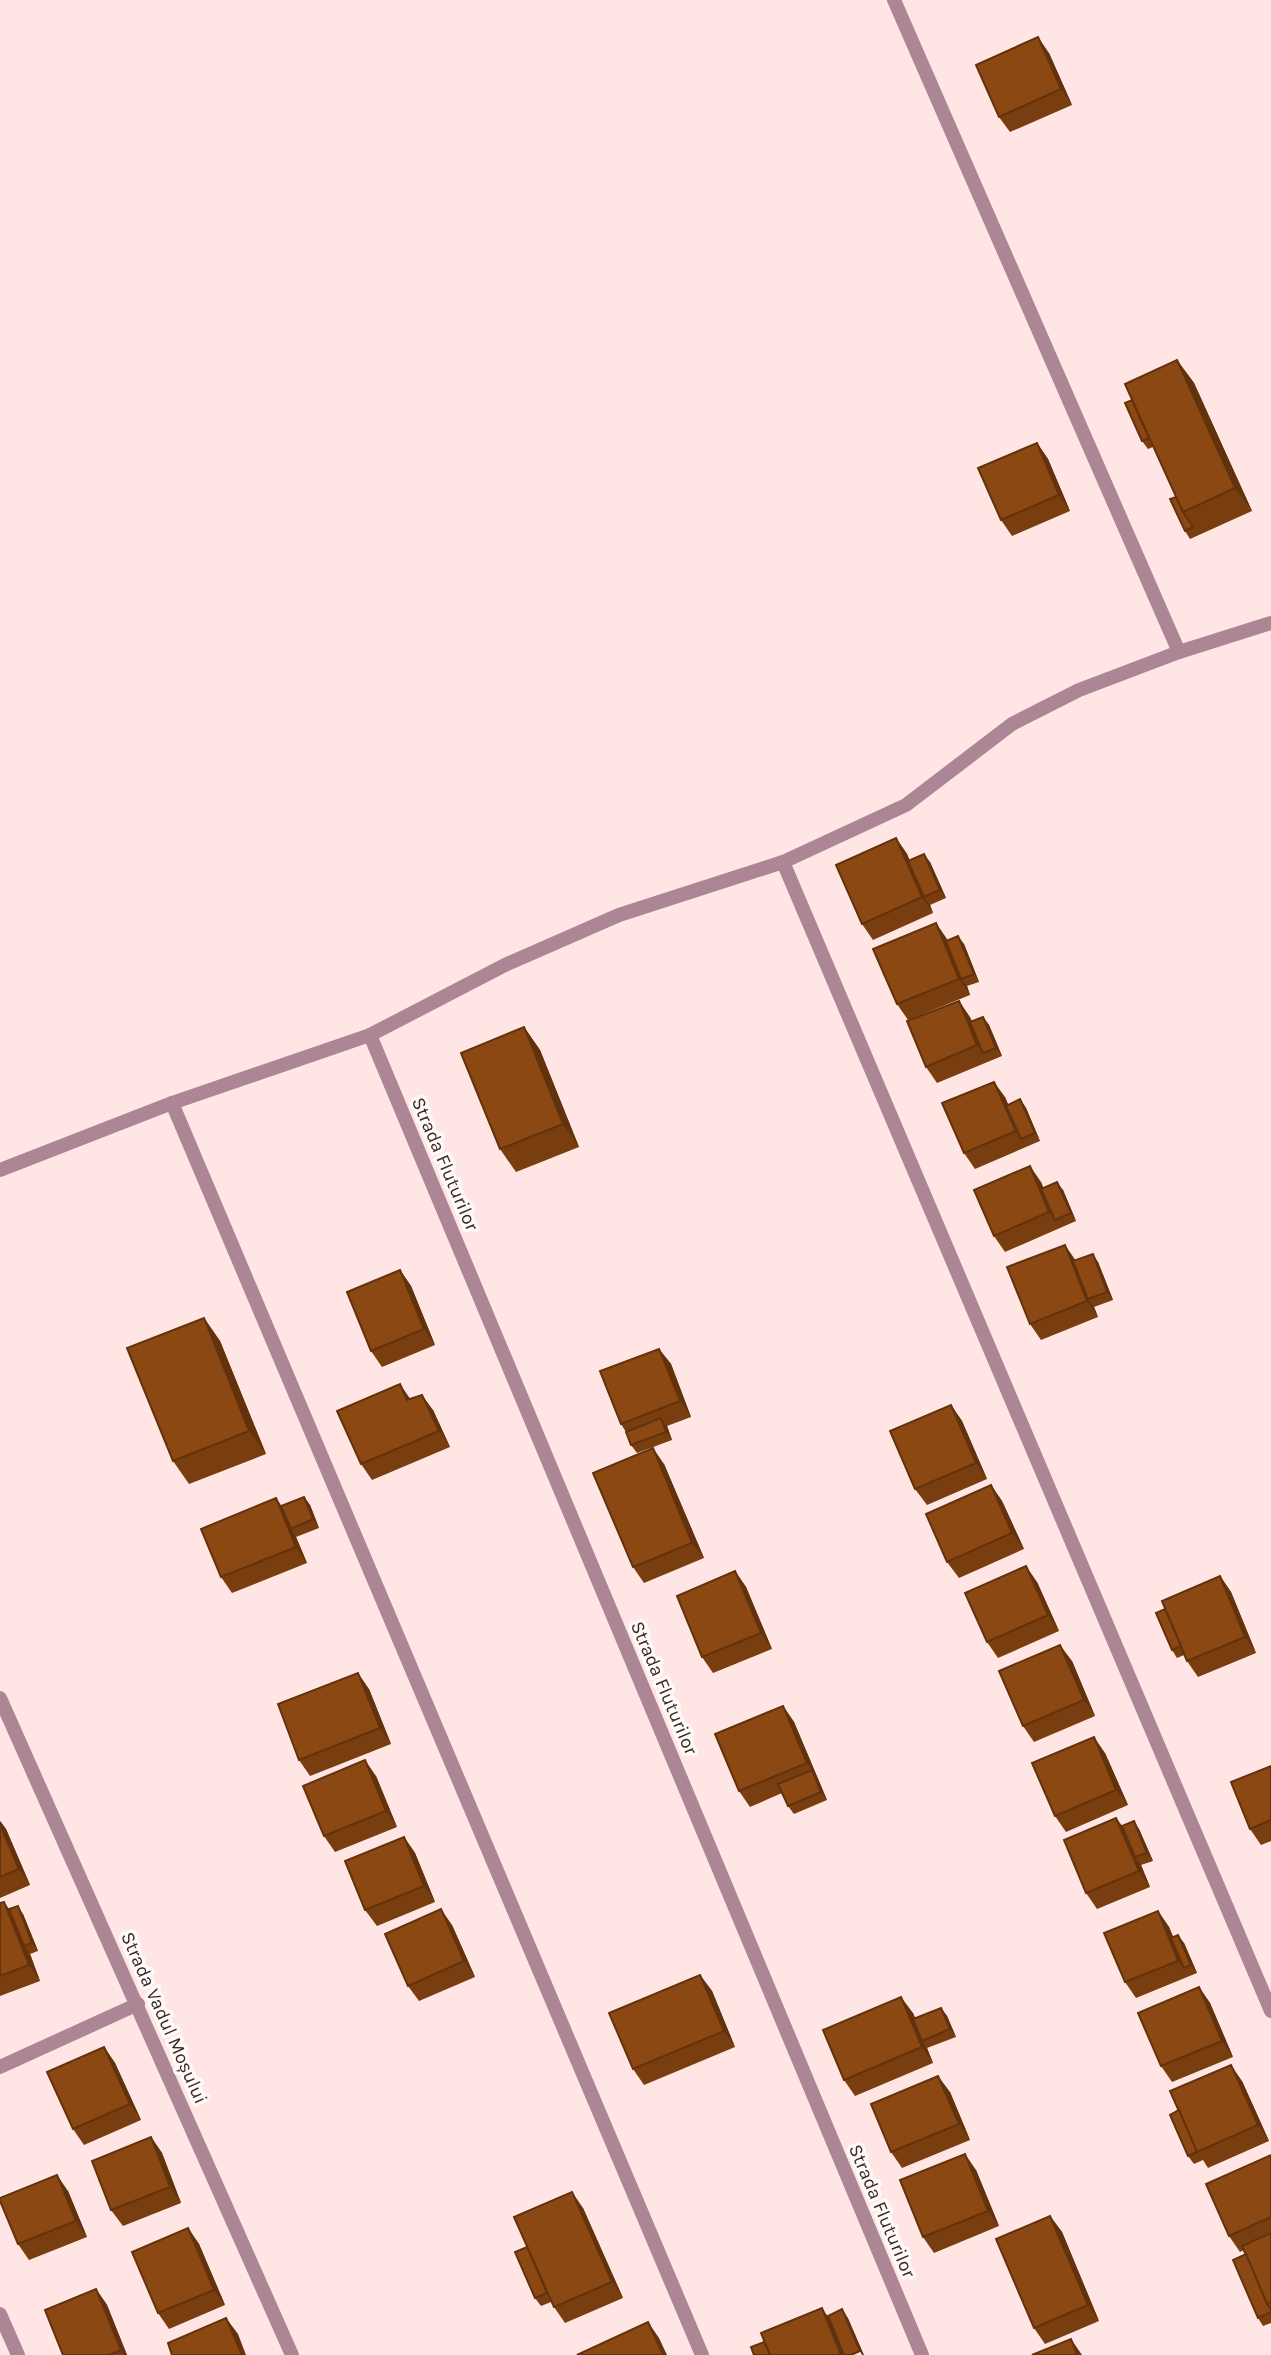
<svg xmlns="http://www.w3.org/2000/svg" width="1271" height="2355" font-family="Karla,sans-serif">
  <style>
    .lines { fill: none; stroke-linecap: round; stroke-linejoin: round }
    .street { stroke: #ac8694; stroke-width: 14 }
    .wall { fill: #783e0f }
    .shaded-wall { fill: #62320d }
    .building { fill: #8c4812; stroke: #62320d; stroke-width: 2 }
    .labels { text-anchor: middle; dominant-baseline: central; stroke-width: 7; stroke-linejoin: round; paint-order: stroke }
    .street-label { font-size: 19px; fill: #342928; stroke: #fff9f8 }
  </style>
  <rect width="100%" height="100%" fill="#ffe6e4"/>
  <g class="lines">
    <!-- street -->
    <g class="street">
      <path d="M894,0L1179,652"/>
      <path d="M783,862L1271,2011"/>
      <path d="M370,1035L922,2355"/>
      <path d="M172,1103L702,2355"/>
      <path d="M0,1170L172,1103L370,1035L507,964L619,915L783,862L906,805L1012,724L1079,690L1179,652L1271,623"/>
      <path d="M0,1698L292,2355"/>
      <path d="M0,2067L138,2004"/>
      <path d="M0,2314L18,2355"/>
    </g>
  </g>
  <!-- wall -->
  <g class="wall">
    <path d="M1049,53L1072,105L1010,132L999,117Z"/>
    <path d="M1177,360L1194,383L1252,511L1190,539L1185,531L1176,497L1153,447L1148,449L1142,441L1132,400Z"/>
    <path d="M1037,443L1048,459L1070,511L1012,536L1001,520Z"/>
    <path d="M896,838L907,854L909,860L930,862L946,898L930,905L933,913L873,940L862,924Z"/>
    <path d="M947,940L964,944L979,982L967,986L970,995L908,1020L897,1004Z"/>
    <path d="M959,1001L972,1021L983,1017L989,1025L1002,1056L937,1083L926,1067Z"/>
    <path d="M524,1027L540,1050L579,1147L516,1172L500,1149Z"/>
    <path d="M1005,1097L1008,1105L1020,1099L1026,1108L1040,1141L975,1169L964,1153Z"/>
    <path d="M1041,1182L1043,1188L1063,1190L1076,1221L1005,1252L994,1236Z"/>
    <path d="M1075,1260L1098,1262L1113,1300L1094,1307L1098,1317L1041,1340L1030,1324Z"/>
    <path d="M400,1270L411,1286L435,1345L382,1367L371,1351Z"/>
    <path d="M204,1318L220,1341L266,1454L189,1484L173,1461Z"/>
    <path d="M659,1349L671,1364L691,1417L667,1426L672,1440L637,1453L631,1445L626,1432L621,1424Z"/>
    <path d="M410,1399L433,1410L450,1447L372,1480L361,1464Z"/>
    <path d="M951,1405L962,1421L987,1479L927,1505L915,1489Z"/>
    <path d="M664,1464L704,1558L644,1583L633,1567Z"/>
    <path d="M991,1485L1002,1501L1024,1549L959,1578L947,1562Z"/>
    <path d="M304,1497L310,1505L319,1528L296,1537L307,1563L232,1593L221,1577L276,1498L281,1506Z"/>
    <path d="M735,1571L746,1587L772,1649L713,1673L702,1657Z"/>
    <path d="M1220,1576L1231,1592L1256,1653L1198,1677L1187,1661L1184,1655L1177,1658L1172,1650L1165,1609Z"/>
    <path d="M1037,1582L1059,1631L998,1658L987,1642Z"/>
    <path d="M1072,1661L1095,1716L1034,1742L1023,1726Z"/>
    <path d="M369,1689L391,1744L310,1776L299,1760Z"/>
    <path d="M783,1706L794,1722L827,1800L794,1814L788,1806L782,1793L750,1807L739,1791Z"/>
    <path d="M1105,1753L1128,1805L1066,1832L1055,1816Z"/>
    <path d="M1271,1766V1841L1261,1845L1250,1829Z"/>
    <path d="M376,1776L397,1827L335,1852L324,1836Z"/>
    <path d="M1116,1818L1122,1826L1139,1829L1153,1861L1141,1865L1150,1887L1097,1909L1086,1893Z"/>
    <path d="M0,1821L6,1829L30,1885L0,1898Z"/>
    <path d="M404,1837L415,1853L435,1902L377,1926L365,1910Z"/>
    <path d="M4,1902L9,1909L23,1914L38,1951L30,1954L40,1981L0,1996V1903Z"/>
    <path d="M1158,1911L1169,1927L1173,1937L1184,1943L1197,1973L1136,1998L1125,1982Z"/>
    <path d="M452,1925L475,1977L419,2001L408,1986Z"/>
    <path d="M700,1975L712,1991L735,2047L644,2085L633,2069Z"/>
    <path d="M1199,1987L1210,2003L1233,2057L1172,2082L1161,2066Z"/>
    <path d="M941,2008L947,2016L956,2037L927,2048L933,2063L855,2096L844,2080L913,2013L915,2018Z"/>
    <path d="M104,2047L115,2063L141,2120L84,2145L73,2129Z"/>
    <path d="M1242,2081L1269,2141L1208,2168L1203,2160L1194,2164L1188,2156Z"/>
    <path d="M950,2092L970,2140L902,2168L891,2152Z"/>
    <path d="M151,2137L162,2153L181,2203L123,2226L111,2210Z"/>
    <path d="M1271,2155V2323L1263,2326L1258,2318L1246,2254L1244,2250L1240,2252L1229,2236Z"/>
    <path d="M976,2170L999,2226L934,2253L923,2237Z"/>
    <path d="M68,2191L87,2237L29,2260L18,2244Z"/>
    <path d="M583,2208L623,2298L565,2323L554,2307L551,2302L541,2306L535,2298L527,2247Z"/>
    <path d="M1050,2216L1062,2232L1099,2321L1045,2344L1034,2328Z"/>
    <path d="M188,2228L199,2244L225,2305L169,2329L158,2313Z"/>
    <path d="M96,2289L107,2305L127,2355H63Z"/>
  </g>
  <!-- shaded-wall -->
  <g class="shaded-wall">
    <path d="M1038,37L1049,53L1072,105L1061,89Z"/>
    <path d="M1177,360L1194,383L1252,511L1235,488Z"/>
    <path d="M1037,443L1048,459L1070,511L1059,495Z"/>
    <path d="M896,838L907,854L926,896L924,897L930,905L933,913L922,897Z"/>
    <path d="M924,854L930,862L946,898L940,890Z"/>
    <path d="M936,923L947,939L963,978L961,979L967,986L970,995L959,979Z"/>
    <path d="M958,936L964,944L979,982L974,974Z"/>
    <path d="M959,1001L970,1017L985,1052L983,1053L977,1045Z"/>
    <path d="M983,1017L989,1025L1002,1056L996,1048Z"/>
    <path d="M524,1027L540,1050L579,1147L563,1124Z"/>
    <path d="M994,1082L1005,1097L1023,1138L1021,1139L1016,1131Z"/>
    <path d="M1020,1099L1026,1108L1040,1141L1035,1133Z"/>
    <path d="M1030,1166L1041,1182L1057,1219L1055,1220L1049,1212Z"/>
    <path d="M1057,1182L1063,1190L1076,1221L1071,1213Z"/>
    <path d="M1065,1245L1076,1261L1088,1299L1094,1307L1098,1317L1087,1301Z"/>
    <path d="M1093,1254L1098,1262L1113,1300L1107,1292Z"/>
    <path d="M400,1270L411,1286L435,1345L424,1329Z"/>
    <path d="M204,1318L220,1341L266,1454L249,1431Z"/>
    <path d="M659,1349L671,1364L691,1417L680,1401Z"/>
    <path d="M400,1384L411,1400H407Z"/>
    <path d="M422,1395L433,1410L450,1447L439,1431Z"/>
    <path d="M951,1405L962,1421L987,1479L976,1463Z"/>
    <path d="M661,1418L667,1426L672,1440L666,1432Z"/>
    <path d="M653,1448L664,1464L704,1558L692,1543Z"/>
    <path d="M991,1485L1002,1501L1024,1549L1012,1533Z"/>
    <path d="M304,1497L310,1505L319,1528L313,1519Z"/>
    <path d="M276,1498L287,1514L291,1529L296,1537L307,1563L296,1547Z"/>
    <path d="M1026,1566L1037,1582L1059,1631L1048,1615Z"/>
    <path d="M735,1571L746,1587L772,1649L761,1633Z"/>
    <path d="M1220,1576L1231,1592L1256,1653L1245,1637Z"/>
    <path d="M1060,1645L1072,1661L1095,1716L1084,1700Z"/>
    <path d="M358,1673L369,1689L391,1744L380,1728Z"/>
    <path d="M783,1706L794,1722L827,1800L821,1792L812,1770L807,1763Z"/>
    <path d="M1094,1737L1105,1753L1128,1805L1116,1790Z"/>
    <path d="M365,1760L376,1776L397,1827L386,1811Z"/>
    <path d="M1116,1818L1128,1834L1135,1857L1141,1865L1150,1887L1139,1871Z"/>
    <path d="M0,1821L6,1829L30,1885L19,1869L0,1825Z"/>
    <path d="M1134,1821L1139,1829L1153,1861L1147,1853Z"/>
    <path d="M404,1837L415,1853L435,1902L424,1886Z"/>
    <path d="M4,1902L15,1918L24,1946L30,1954L40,1981L29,1965Z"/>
    <path d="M18,1906L23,1914L38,1951L32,1943Z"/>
    <path d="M441,1909L452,1925L475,1977L464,1961Z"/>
    <path d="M1158,1911L1169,1927L1186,1967L1184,1968L1178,1961Z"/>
    <path d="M1178,1935L1184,1943L1197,1973L1191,1965Z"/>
    <path d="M700,1975L712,1991L735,2047L724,2031Z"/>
    <path d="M1199,1987L1210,2003L1233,2057L1222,2041Z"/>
    <path d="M901,1997L913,2013L924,2040L922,2041L927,2048L933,2063L922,2047Z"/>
    <path d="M941,2008L947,2016L956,2037L950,2029Z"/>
    <path d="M104,2047L115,2063L141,2120L130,2104Z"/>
    <path d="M1231,2065L1242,2081L1269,2141L1258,2125Z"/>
    <path d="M938,2076L950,2092L970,2140L959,2124Z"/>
    <path d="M151,2137L162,2153L181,2203L170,2187Z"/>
    <path d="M965,2154L976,2170L999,2226L988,2211Z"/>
    <path d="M57,2175L68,2191L87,2237L76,2221Z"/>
    <path d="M572,2192L583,2208L623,2298L612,2282Z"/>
    <path d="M1050,2216L1062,2232L1099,2321L1088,2305Z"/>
    <path d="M188,2228L199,2244L225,2305L214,2290Z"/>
    <path d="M96,2289L107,2305L127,2355H124L121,2350Z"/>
    <path d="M822,2308L833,2324L846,2355H841Z"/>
    <path d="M842,2309L848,2318L864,2355H862L860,2351Z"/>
    <path d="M226,2318L238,2334L246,2355H242Z"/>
    <path d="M648,2322L659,2338L667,2355H663Z"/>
    <path d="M1071,2339L1082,2355H1077Z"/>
  </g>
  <!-- building -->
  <g class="building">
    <path d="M1038,37L1061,89L999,117L976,65Z"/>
    <path d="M1177,360L1235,488L1183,512L1125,384Z"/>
    <path d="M1132,400L1149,438L1142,441L1125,403Z"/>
    <path d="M1037,443L1059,495L1001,520L978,468Z"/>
    <path d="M1176,497L1183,512L1193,527L1185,531L1170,499Z"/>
    <path d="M896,838L922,897L862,924L836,865Z"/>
    <path d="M924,854L940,890L924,897L908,861Z"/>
    <path d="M936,923L959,979L897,1004L873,949Z"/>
    <path d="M958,936L974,974L961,979L946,941Z"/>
    <path d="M959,1001L977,1045L926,1067L907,1021Z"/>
    <path d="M983,1017L996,1048L983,1053L970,1022Z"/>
    <path d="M524,1027L563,1124L500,1149L461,1053Z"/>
    <path d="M994,1082L1016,1131L964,1153L942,1103Z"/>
    <path d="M1020,1099L1035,1133L1021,1139L1006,1106Z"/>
    <path d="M1030,1166L1049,1212L994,1236L974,1190Z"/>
    <path d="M1057,1182L1071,1213L1055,1220L1041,1189Z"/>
    <path d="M1065,1245L1087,1301L1030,1324L1007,1267Z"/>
    <path d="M1093,1254L1107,1292L1088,1299L1073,1261Z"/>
    <path d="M400,1270L424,1329L371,1351L347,1292Z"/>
    <path d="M204,1318L249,1431L173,1461L127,1348Z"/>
    <path d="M659,1349L680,1401L621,1424L600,1371Z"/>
    <path d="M400,1384L407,1400L422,1395L439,1431L361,1464L337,1411Z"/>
    <path d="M951,1405L976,1463L915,1489L890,1431Z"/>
    <path d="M661,1418L666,1432L631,1445L626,1432Z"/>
    <path d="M653,1448L692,1543L633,1567L593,1473Z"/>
    <path d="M991,1485L1012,1533L947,1562L926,1514Z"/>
    <path d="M304,1497L313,1519L291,1529L281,1506Z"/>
    <path d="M276,1498L296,1547L221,1577L201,1529Z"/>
    <path d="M1026,1566L1048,1615L987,1642L965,1593Z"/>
    <path d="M735,1571L761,1633L702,1657L677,1596Z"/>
    <path d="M1220,1576L1245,1637L1187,1661L1162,1601Z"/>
    <path d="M1165,1609L1181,1646L1172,1650L1156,1613Z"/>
    <path d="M1060,1645L1084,1700L1023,1726L999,1671Z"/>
    <path d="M358,1673L380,1728L299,1760L278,1704Z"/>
    <path d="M783,1706L807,1763L739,1791L715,1734Z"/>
    <path d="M1094,1737L1116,1790L1055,1816L1032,1763Z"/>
    <path d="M365,1760L386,1811L324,1836L303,1786Z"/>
    <path d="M1271,1766V1820L1250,1829L1231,1782Z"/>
    <path d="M812,1770L821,1792L788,1806L778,1784Z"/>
    <path d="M1116,1818L1139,1871L1086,1893L1064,1840Z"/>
    <path d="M1134,1821L1147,1853L1135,1857L1122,1826Z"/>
    <path d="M0,1825L19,1869L0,1877Z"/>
    <path d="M404,1837L424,1886L365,1910L345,1861Z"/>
    <path d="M4,1902L29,1965L0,1976V1903Z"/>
    <path d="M18,1906L32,1943L24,1946L9,1909Z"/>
    <path d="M441,1909L464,1961L408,1986L385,1934Z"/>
    <path d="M1158,1911L1178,1961L1125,1982L1104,1933Z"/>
    <path d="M1178,1935L1191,1965L1184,1968L1171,1938Z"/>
    <path d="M700,1975L724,2031L633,2069L609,2013Z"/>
    <path d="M1199,1987L1222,2041L1161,2066L1138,2013Z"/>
    <path d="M901,1997L922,2047L844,2080L823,2030Z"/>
    <path d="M941,2008L950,2029L922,2041L913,2019Z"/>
    <path d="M104,2047L130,2104L73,2129L47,2072Z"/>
    <path d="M1231,2065L1258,2125L1197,2152L1170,2091Z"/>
    <path d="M938,2076L959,2124L891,2152L871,2104Z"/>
    <path d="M1179,2110L1197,2152L1188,2156L1170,2115Z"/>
    <path d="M151,2137L170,2187L111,2210L92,2161Z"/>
    <path d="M965,2154L988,2211L923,2237L900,2180Z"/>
    <path d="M1271,2155V2217L1229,2236L1206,2184Z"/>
    <path d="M57,2175L76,2221L18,2244L0,2201V2198Z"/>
    <path d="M572,2192L612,2282L554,2307L514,2217Z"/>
    <path d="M1050,2216L1088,2305L1034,2328L996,2239Z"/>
    <path d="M188,2228L214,2290L158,2313L132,2252Z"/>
    <path d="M1271,2233V2302L1267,2304L1242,2246Z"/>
    <path d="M527,2247L547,2293L535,2298L515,2252Z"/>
    <path d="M1246,2254L1267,2304L1271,2309V2312L1258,2318L1233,2260Z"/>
    <path d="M96,2289L121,2350L110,2355H63L45,2310Z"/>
    <path d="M822,2308L841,2355H770L761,2333Z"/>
    <path d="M842,2309L860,2351L851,2355H844L828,2316Z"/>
    <path d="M226,2318L242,2355H172L168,2343Z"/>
    <path d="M648,2322L663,2355H577Z"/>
    <path d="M1071,2339L1077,2355H1032Z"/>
    <path d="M764,2342L770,2355H754L751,2347Z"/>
  </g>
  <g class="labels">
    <!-- street labels -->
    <g class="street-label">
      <text transform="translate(445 1164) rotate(67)">Strada Fluturilor</text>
      <text transform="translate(664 1688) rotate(67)">Strada Fluturilor</text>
      <text transform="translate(164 2018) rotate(66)">Strada Vadul Moșului</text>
      <text transform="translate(882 2211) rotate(67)">Strada Fluturilor</text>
    </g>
  </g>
</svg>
